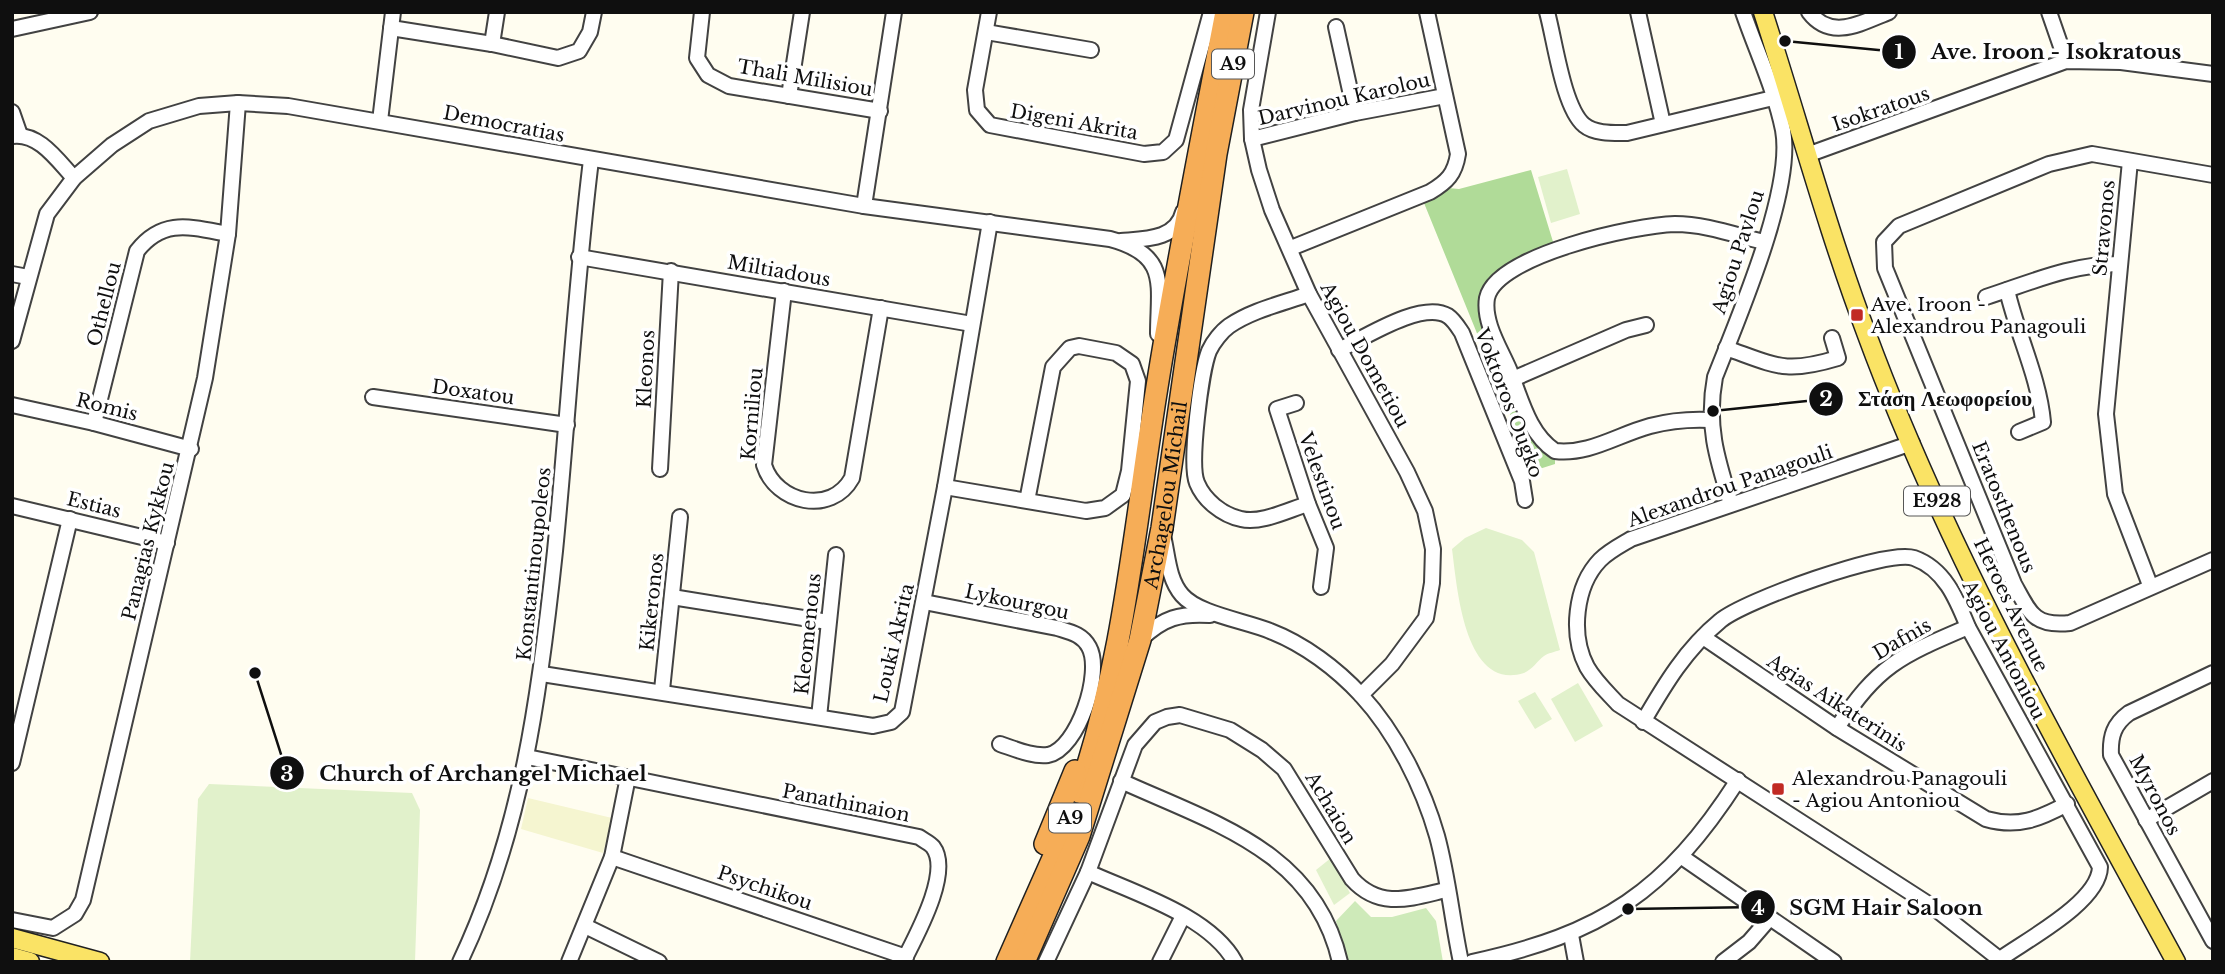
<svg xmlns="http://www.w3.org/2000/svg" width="2225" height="974" font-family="'Libre Baskerville',serif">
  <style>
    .farmland { fill: #f5f5d0 }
    .green { fill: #ceeab9 }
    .forest { fill: #b0db98 }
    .pitch { fill: #e1f1cb }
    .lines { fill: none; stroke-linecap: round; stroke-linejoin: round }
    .minor-casing { stroke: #424242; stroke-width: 18 }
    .major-casing { stroke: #202020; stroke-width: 21 }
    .highway-casing { stroke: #202020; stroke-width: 24 }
    .minor { stroke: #fff; stroke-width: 14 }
    .major { stroke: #fae365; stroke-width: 18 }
    .highway { stroke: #f6ad57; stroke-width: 21 }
    .poi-dot { fill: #c12a24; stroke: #fff; stroke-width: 2.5 }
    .labels { text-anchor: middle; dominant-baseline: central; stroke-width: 7; stroke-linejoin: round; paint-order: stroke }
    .shield { fill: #fff; stroke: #575757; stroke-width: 2 }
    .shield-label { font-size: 18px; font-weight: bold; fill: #0f0f0f }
    .street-label { font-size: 19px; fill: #0f0f0f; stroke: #fff }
    .poi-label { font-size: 19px; fill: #0f0f0f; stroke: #fff; text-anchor: start }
    .leader { fill: none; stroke: #0f0f0f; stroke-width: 2.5 }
    .callout-dot { fill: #0f0f0f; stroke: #fff; stroke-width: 2.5 }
    .mark-label { font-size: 21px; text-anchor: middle; font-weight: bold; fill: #fff }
    .callout-label { font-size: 21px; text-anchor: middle; font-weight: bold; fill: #0f0f0f; stroke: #fff; stroke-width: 7; stroke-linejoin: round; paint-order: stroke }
  </style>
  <rect width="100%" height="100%" fill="#fffdf0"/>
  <!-- farmland -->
  <path class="farmland" d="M528,798L612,818L603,853L521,829Z"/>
  <!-- green -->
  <path class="green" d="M1355,901L1371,917H1392L1426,908L1436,921L1443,962H1347L1336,921Z"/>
  <!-- forest -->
  <path class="forest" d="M1531,170L1554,245C1516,260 1488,268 1478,311L1530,434L1541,449L1555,457V464L1533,471L1424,203L1448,188L1459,189Z"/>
  <!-- pitch -->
  <g class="pitch">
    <path d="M1567,169L1580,214L1551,223L1538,177Z"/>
    <path d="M1486,528L1522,540L1534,552L1560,650C1555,652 1548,653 1544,656C1537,661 1533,669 1524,673C1464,692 1457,586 1452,549L1465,538Z"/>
    <path d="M1578,683L1603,726L1575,742L1551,699Z"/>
    <path d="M1535,692L1552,719L1535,729L1518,701Z"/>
    <path d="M209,784L412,793L420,810L415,962H190L198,799Z"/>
    <path d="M1331,858L1350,893L1334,905L1316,870Z"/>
  </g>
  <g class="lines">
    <defs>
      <g id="minor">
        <path d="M702,12L697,58L708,75L729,86L880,111"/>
        <path d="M989,12L975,90L977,110L990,125L1144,154L1163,152L1176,140L1211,12"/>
        <path d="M1268,12L1251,110L1252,139L1259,170L1272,210L1309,294L1407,472L1425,511L1433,549L1432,583L1426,618L1392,664L1361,695"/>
        <path d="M1547,12C1555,41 1563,107 1584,125C1595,134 1613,133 1627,133L1773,98"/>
        <path d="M1638,12L1663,124"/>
        <path d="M1809,12C1831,41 1861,23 1889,12"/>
        <path d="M2049,12L2066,61"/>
        <path d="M1336,27L1355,113"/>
        <path d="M391,28L492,44L558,58L579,51L590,32L594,12"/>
        <path d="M12,29L90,12"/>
        <path d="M986,32L1091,50"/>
        <path d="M492,44L497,12"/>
        <path d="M789,96L802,12"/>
        <path d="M12,112L20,135"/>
        <path d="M380,121L393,12"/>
        <path d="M12,136C39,132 58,161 74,178"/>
        <path d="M1252,139L1355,113L1445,96"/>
        <path d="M1807,155L2066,61L2121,62L2213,74"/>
        <path d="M2130,161L2106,414L2115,494L2150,585"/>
        <path d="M2213,175L2092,154L2049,164L1899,226L1884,242L1885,268L2014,584C2030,613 2034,627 2070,623L2213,560"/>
        <path d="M864,206L894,12"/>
        <path d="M1121,241C1143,239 1177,240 1183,212"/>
        <path d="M1291,248L1430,192C1447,182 1455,174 1458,154L1427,12"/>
        <path d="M579,257L972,324"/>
        <path d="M12,274L28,277"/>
        <path d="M2007,290C2017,334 2039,377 2043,422L2019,432"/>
        <path d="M784,291L764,465C776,503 831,516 852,478L881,308"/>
        <path d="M1986,297C2032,282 2071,264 2120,264"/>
        <path d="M12,341L47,214L74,178L112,145L149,121L199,106L238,103L288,106L864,206L1110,239C1170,255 1158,285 1158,334"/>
        <path d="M1726,348C1777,366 1785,374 1838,358L1832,338"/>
        <path d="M1339,350C1364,338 1422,300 1448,316C1454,320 1458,327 1462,333L1522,481L1525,500"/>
        <path d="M1513,379L1626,330L1646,325"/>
        <path d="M373,397L567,425"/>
        <path d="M1296,403L1277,409L1308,504L1326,548L1321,587"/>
        <path d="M12,405L94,423L191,449"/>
        <path d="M1710,420C1689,419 1669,421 1650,426C1617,435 1589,455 1555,451C1528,433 1521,398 1509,369C1500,348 1483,322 1487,298C1496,255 1636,225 1675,224C1705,224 1735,235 1764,242"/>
        <path d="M94,423L137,251C163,218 190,227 228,234"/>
        <path d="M1912,443L1631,539C1621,545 1609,551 1600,560C1575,586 1570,635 1587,667C1595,681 1607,692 1618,704L1933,907L2003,962"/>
        <path d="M660,469L671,271"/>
        <path d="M945,487L1086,511L1105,508L1123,495L1129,471L1138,381L1132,364L1116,353L1079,346L1070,348L1053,367L1027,501"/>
        <path d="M1308,504C1288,510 1261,524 1241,519C1222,515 1204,500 1197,483C1189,464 1201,371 1209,351C1213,342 1222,331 1229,326C1252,310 1284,303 1309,294"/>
        <path d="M1731,504C1717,459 1706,425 1715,377C1738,318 1794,190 1783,130C1775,90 1756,50 1743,12"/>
        <path d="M12,506L167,543"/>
        <path d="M1164,540C1168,559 1169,580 1182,595C1198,614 1246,621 1270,631C1304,644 1337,669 1361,695C1396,733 1423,787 1437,836C1448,876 1452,920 1461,962"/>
        <path d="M672,597L828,622"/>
        <path d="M924,602L1057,628C1070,632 1082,634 1089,647C1103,672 1078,749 1048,755C1033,757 1015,749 1000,744"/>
        <path d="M1703,637L1837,728L1986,819C2018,828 2039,819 2067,804"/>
        <path d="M1141,639C1163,618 1180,613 1210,615"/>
        <path d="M2213,673L2129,713C2114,724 2110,736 2111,755L2213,941"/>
        <path d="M542,674L873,726L891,722L902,712L945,487L990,222"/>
        <path d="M662,690L680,517"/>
        <path d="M819,717L836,555"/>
        <path d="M1643,722C1665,684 1686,649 1720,621C1743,601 1887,549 1914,558C1945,569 1957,600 1968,627L2100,867C2099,902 2028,939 2000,959"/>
        <path d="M1837,728C1878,665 1900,656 1968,627"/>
        <path d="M527,757L919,837C923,840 930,843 933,847C952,872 916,936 903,962"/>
        <path d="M12,763L70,519"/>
        <path d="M1121,781C1213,823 1315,851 1340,962"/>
        <path d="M2146,820L2213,781"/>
        <path d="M612,857L906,957"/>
        <path d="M1682,857L1834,962"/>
        <path d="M1088,872C1134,893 1210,916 1235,962"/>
        <path d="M12,920L53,928L75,914L83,900L205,378L228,234L238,103"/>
        <path d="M585,926L659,962"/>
        <path d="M1571,935L1576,962"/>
        <path d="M460,962C522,831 540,693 555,551C568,420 575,290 591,160"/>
        <path d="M569,962L612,857L628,777"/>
        <path d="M1046,962L1088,872L1135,745L1155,722L1167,717L1180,715L1230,730L1262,750L1284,769L1352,879C1380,910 1411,898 1446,890"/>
        <path d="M1160,962L1183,916"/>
        <path d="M1472,962C1602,934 1666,892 1738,780"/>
        <path d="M1723,962L1749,942L1769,919"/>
      </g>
      <g id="major">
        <path d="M1763,12C1798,120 1827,229 1867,335C1948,554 2065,758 2176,962"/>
        <path d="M12,938L100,962"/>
        <path d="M12,957L30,962"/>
      </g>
      <g id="highway">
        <path d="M1079,792C1124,662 1135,522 1157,387C1177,262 1202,137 1226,12"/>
        <path d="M1045,844L1075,771"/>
        <path d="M1007,962L1066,829"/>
        <path id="s1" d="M1024,962L1079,836L1140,640L1162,528L1216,154L1243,12"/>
      </g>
    </defs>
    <!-- minor casing -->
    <use href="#minor" class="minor-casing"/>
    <!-- major casing -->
    <use href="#major" class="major-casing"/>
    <!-- highway casing -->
    <use href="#highway" class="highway-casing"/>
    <!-- minor -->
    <use href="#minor" class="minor"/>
    <!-- major -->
    <use href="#major" class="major"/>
    <!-- highway -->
    <use href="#highway" class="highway"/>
  </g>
  <!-- markers -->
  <g class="poi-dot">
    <rect x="1850" y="308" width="14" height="14" rx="3.5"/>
    <rect x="1771" y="782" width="14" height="14" rx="3.5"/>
  </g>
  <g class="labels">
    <!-- shield labels -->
    <g class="shield">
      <rect x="1212" y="49.5" width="42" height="29" rx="5"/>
      <rect x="1904" y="486.5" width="66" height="29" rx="5"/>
      <rect x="1049" y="803.5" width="42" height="29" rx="5"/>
    </g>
    <g class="shield-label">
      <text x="1233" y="64">A9</text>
      <text x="1937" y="501">E928</text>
      <text x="1070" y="818">A9</text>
    </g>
    <!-- street labels -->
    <g class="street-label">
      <text transform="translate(805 78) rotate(10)">Thali Milisiou</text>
      <text transform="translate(1344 99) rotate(-13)">Darvinou Karolou</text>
      <text transform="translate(1881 109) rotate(-19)">Isokratous</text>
      <text transform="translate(1074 122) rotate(10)">Digeni Akrita</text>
      <text transform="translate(504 124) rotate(11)">Democratias</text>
      <text transform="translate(2104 228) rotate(-85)">Stravonos</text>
      <text transform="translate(1738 252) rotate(-72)">Agiou Pavlou</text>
      <text transform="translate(779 271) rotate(10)">Miltiadous</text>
      <text transform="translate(104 304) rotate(-76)">Othellou</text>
      <text transform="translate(1365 355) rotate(61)">Agiou Dometiou</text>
      <text transform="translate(646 369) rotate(-87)">Kleonos</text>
      <text transform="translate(473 392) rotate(8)">Doxatou</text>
      <text transform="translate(1509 403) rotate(69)">Voktoros Ougko</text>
      <text transform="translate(107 407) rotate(14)">Romis</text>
      <text transform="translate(752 414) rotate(-85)">Korniliou</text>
      <text transform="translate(1322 481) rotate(70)">Velestinou</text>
      <text transform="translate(1730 486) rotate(-19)">Alexandrou Panagouli</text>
      <text stroke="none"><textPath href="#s1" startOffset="490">Archagelou Michail</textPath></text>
      <text transform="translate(94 505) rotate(14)">Estias</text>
      <text transform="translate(2004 507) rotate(68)">Eratosthenous</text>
      <text transform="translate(148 541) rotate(-76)">Panagias Kykkou</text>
      <text transform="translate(534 564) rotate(-84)">Konstantinoupoleos</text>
      <text transform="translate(652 602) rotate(-84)">Kikeronos</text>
      <text transform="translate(1017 602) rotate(12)">Lykourgou</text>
      <text transform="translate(2011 605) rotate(64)">Heroes Avenue</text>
      <text transform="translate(808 634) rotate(-84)">Kleomenous</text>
      <text transform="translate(1902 639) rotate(-30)">Dafnis</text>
      <text transform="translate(894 643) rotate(-77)">Louki Akrita</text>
      <text transform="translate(2004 650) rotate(62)">Agiou Antoniou</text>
      <text transform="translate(1837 703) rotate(33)">Agias Aikaterinis</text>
      <text transform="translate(2155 795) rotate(62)">Myronos</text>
      <text transform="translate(846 803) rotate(11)">Panathinaion</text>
      <text transform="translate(1331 808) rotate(59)">Achaion</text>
      <text transform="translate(765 888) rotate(19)">Psychikou</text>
    </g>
    <!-- poi labels -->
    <g class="poi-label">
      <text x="1871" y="304">Ave. Iroon -<tspan x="1871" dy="22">Alexandrou Panagouli</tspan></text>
      <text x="1792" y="778">Alexandrou Panagouli<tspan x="1792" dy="22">- Agiou Antoniou</tspan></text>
    </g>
  </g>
  <!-- callouts -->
  <path class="leader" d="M1785 41L1899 52M1713 411L1826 399M255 673L287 773M1628 909L1758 907"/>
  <g class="callout-dot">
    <circle cx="1785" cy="41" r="7"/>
    <circle cx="1713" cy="411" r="7"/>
    <circle cx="255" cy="673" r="7"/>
    <circle cx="1628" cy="909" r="7"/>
    <circle cx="1899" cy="52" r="18"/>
    <circle cx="1826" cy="399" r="18"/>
    <circle cx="287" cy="773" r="18"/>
    <circle cx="1758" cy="907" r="18"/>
  </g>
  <g class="mark-label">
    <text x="1899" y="59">1</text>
    <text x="1826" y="406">2</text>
    <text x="287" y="781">3</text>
    <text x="1758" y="915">4</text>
  </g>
  <g class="callout-label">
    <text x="2056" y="59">Ave. Iroon - Isokratous</text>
    <text x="1945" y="406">Στάση Λεωφορείου</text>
    <text x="483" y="781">Church of Archangel Michael</text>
    <text x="1886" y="915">SGM Hair Saloon</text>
  </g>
  <!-- border -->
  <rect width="2225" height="974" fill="none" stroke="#0f0f0f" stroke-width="28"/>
</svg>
